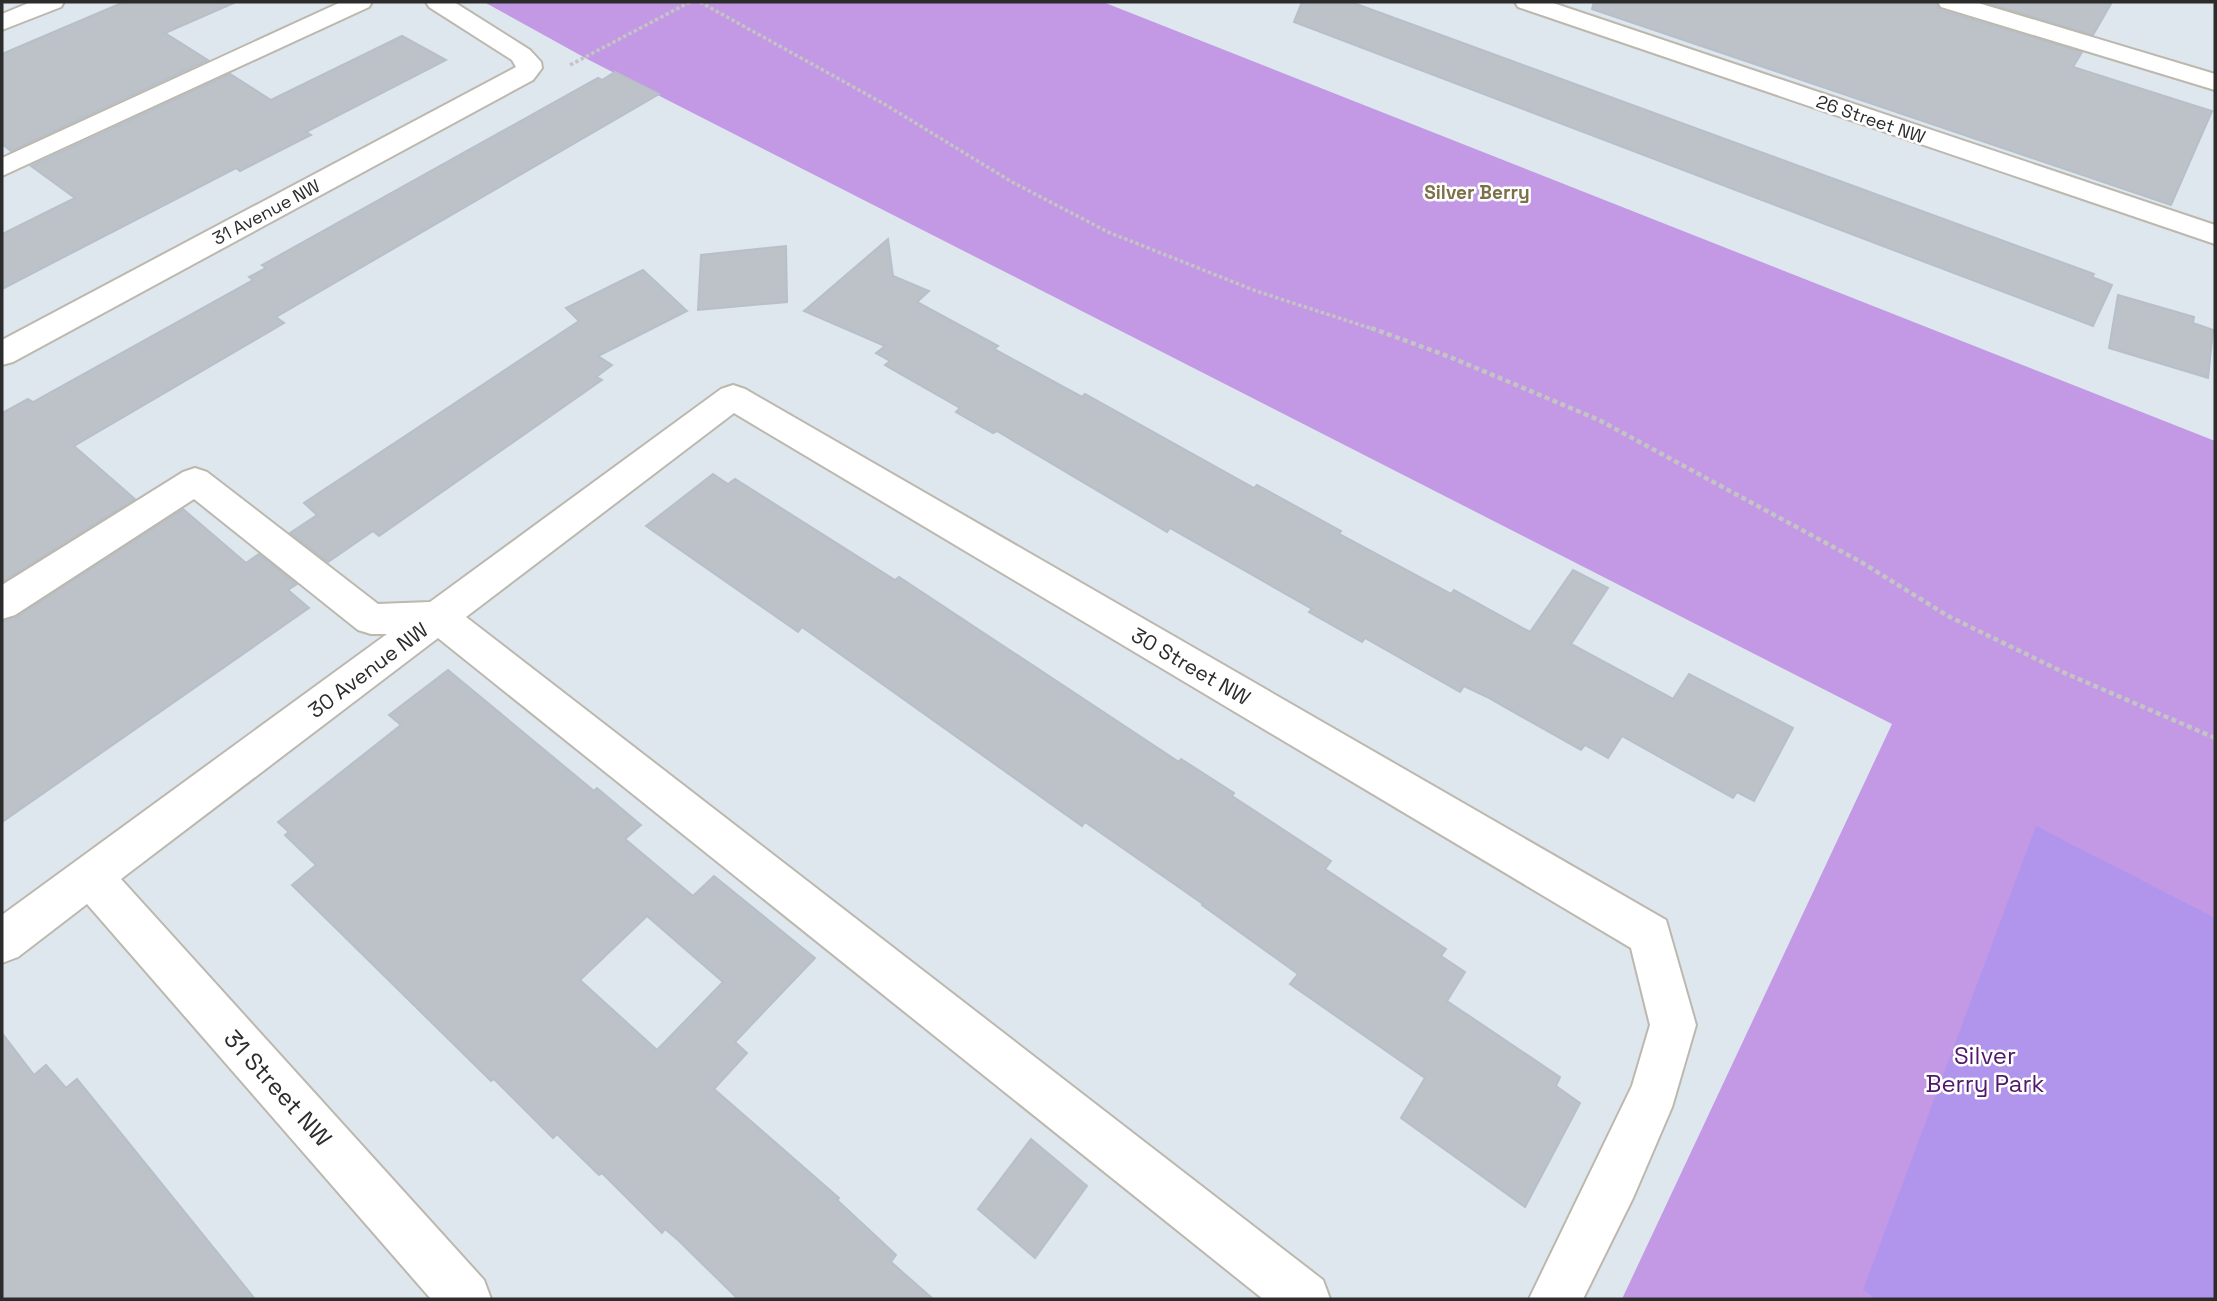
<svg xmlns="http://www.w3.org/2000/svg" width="2217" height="1301" font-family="'Space Grotesk',sans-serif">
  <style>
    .green { fill: #c399e5 }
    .pitch { fill: #b195ec }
    .building { fill: #bdc2c9; stroke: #b7bfc9; stroke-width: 2; fill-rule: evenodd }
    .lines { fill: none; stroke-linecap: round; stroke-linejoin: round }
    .minor-casing { stroke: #bcb8ae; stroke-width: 4 }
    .path-far1 { stroke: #c4c4c4; stroke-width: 3.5; stroke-dasharray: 3.5 2.5; stroke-linecap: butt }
    .path { stroke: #c4c4c4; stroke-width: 4.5; stroke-dasharray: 5 3.5; stroke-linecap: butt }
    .minor { fill: #fff; fill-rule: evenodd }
    .labels { text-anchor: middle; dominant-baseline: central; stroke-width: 5; stroke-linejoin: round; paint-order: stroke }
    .far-street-label { font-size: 18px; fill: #2c2c2c; stroke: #fff }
    .far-neighbourhood-label { font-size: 19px; font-weight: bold; fill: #7e6f4a; stroke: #fff }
    .street-label { font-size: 21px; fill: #2c2c2c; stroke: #fff }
    .near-park-label { font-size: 24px; fill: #52196b; stroke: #fff }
    .near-street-label { font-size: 24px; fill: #2c2c2c; stroke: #fff }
  </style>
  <rect width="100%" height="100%" fill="#dee6ee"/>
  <!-- green -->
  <path class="green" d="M484,2H1103L2215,441V1299H1622L1892,724L589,60Z"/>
  <!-- pitch -->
  <path class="pitch" d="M2036,826L2215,918V1299H1876L1863,1290Z"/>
  <!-- building -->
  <g class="building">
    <path d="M124,2H236L165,33L208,60L11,151L2,144V54Z"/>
    <path d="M1302,2H1351L2094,274L2092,277L2112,285L2093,326L1294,22Z"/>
    <path d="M1594,2H1935L1940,10L2082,52L2073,67L2212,111L2171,205L1592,9Z"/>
    <path d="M1983,2H2112L2093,35Z"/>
    <path d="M402,36L446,60L306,132L311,135L240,171L236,168L2,289V234L75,198L31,166L230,74L271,100Z"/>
    <path d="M615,72L659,94L276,317L284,323L74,446L135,499L2,582V413L28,399L33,402L253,280L249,277L266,268L262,265L598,78L602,80Z"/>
    <path d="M888,239L893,276L929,291L917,302L998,346L994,349L1082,397L1085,394L1254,488L1257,485L1341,531L1339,534L1451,594L1454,590L1530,632L1573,570L1608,588L1571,644L1673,699L1689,674L1793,728L1754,801L1737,792L1733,798L1622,736L1608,758L1585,745L1581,750L1487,697L1464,686L1460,692L1365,638L1362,642L1309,612L1312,609L1170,528L1167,532L997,431L993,433L956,412L960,408L885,365L890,361L876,353L885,346L804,311Z"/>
    <path d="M786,246L787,302L698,310L701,255Z"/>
    <path d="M643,270L687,311L598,356L612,365L596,377L602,380L379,536L373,531L328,562L290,533L317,515L304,503L579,321L566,308Z"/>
    <path d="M2118,295L2194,317L2193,323L2213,330L2208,378L2109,348Z"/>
    <path d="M713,474L728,484L735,479L895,580L899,577L1179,762L1181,759L1234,793L1232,796L1331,861L1325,869L1446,949L1441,956L1465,972L1447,1001L1560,1077L1556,1086L1580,1103L1525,1207L1401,1118L1425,1078L1290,984L1298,974L1202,905L1203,904L1085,822L1082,826L802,627L798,632L646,526Z"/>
    <path d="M183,509L246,563L259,554L297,584L288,590L309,608L2,822V621L16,617Z"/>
    <path d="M448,670L594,791L597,788L641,825L625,839L693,896L714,876L815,958L735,1042L747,1053L714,1089L839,1198L837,1200L896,1255L891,1262L933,1299H738L678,1240L665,1229L662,1233L602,1173L599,1175L557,1134L553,1138L494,1079L491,1081L292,885L316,865L285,835L289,832L278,822L401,725L389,715ZM647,916L723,982L657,1050L580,980Z"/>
    <path d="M2,1033L34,1075L46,1065L66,1088L77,1079L255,1299H2Z"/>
    <path d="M1031,1139L1087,1186L1035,1258L978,1209Z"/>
  </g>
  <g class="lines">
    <defs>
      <g id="minor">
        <path d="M31,2H64L61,7L2,30V14Z"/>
        <path d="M341,2H372L369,7L2,176V158Z"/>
        <path d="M426,2H454L530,50L541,62L542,68L533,80L13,362L2,365V340L516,67L512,60L429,7Z"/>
        <path d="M1515,2H1550L2215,225V244L1518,7Z"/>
        <path d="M1938,2H1975L2215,74V90L1941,7Z"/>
        <path d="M733,385L745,389L1666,920L1696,1025L1672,1107L1633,1198L1583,1299H1529L1632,1086L1650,1025L1631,948L734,413L466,617L1323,1280L1330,1299H1263L438,638L121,879L484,1280L491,1299H431L87,904L18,957L2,963V915L387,634H371L358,630L194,499L15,615L2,619V585L183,472L195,468L207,472L378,604L430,602L721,389Z"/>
      </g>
    </defs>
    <!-- minor casing -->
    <use href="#minor" class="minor-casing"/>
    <!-- path-far1 -->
    <g class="path-far1">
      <path d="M700,2L886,105L1012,182L1108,232L1256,291L1376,330"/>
      <path d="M570,65L690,2"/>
    </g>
    <!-- path -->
    <path class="path" d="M1371,328L1450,357L1599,420L1861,562L1948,616L2067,674L2215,738"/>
    <!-- minor -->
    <use href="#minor" class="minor"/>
  </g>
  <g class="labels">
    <!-- far-street labels -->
    <g class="far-street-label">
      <text transform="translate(1871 119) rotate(19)">26 Street NW</text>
      <text transform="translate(266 212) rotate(-28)">31 Avenue NW</text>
    </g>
    <!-- far-neighbourhood labels -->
    <g class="far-neighbourhood-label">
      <text x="1477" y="192">Silver Berry</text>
    </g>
    <!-- street labels -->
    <g class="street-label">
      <text transform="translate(1191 666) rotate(30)">30 Street NW</text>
      <text transform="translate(368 670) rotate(-37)">30 Avenue NW</text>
    </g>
    <!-- near-park labels -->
    <g class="near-park-label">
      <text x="1985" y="1055">Silver<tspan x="1985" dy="28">Berry Park</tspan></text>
    </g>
    <!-- near-street labels -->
    <g class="near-street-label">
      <text transform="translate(278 1088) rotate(48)">31 Street NW</text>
    </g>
  </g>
  <!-- border -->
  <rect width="2217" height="1301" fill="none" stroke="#2c2c2c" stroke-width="7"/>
</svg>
